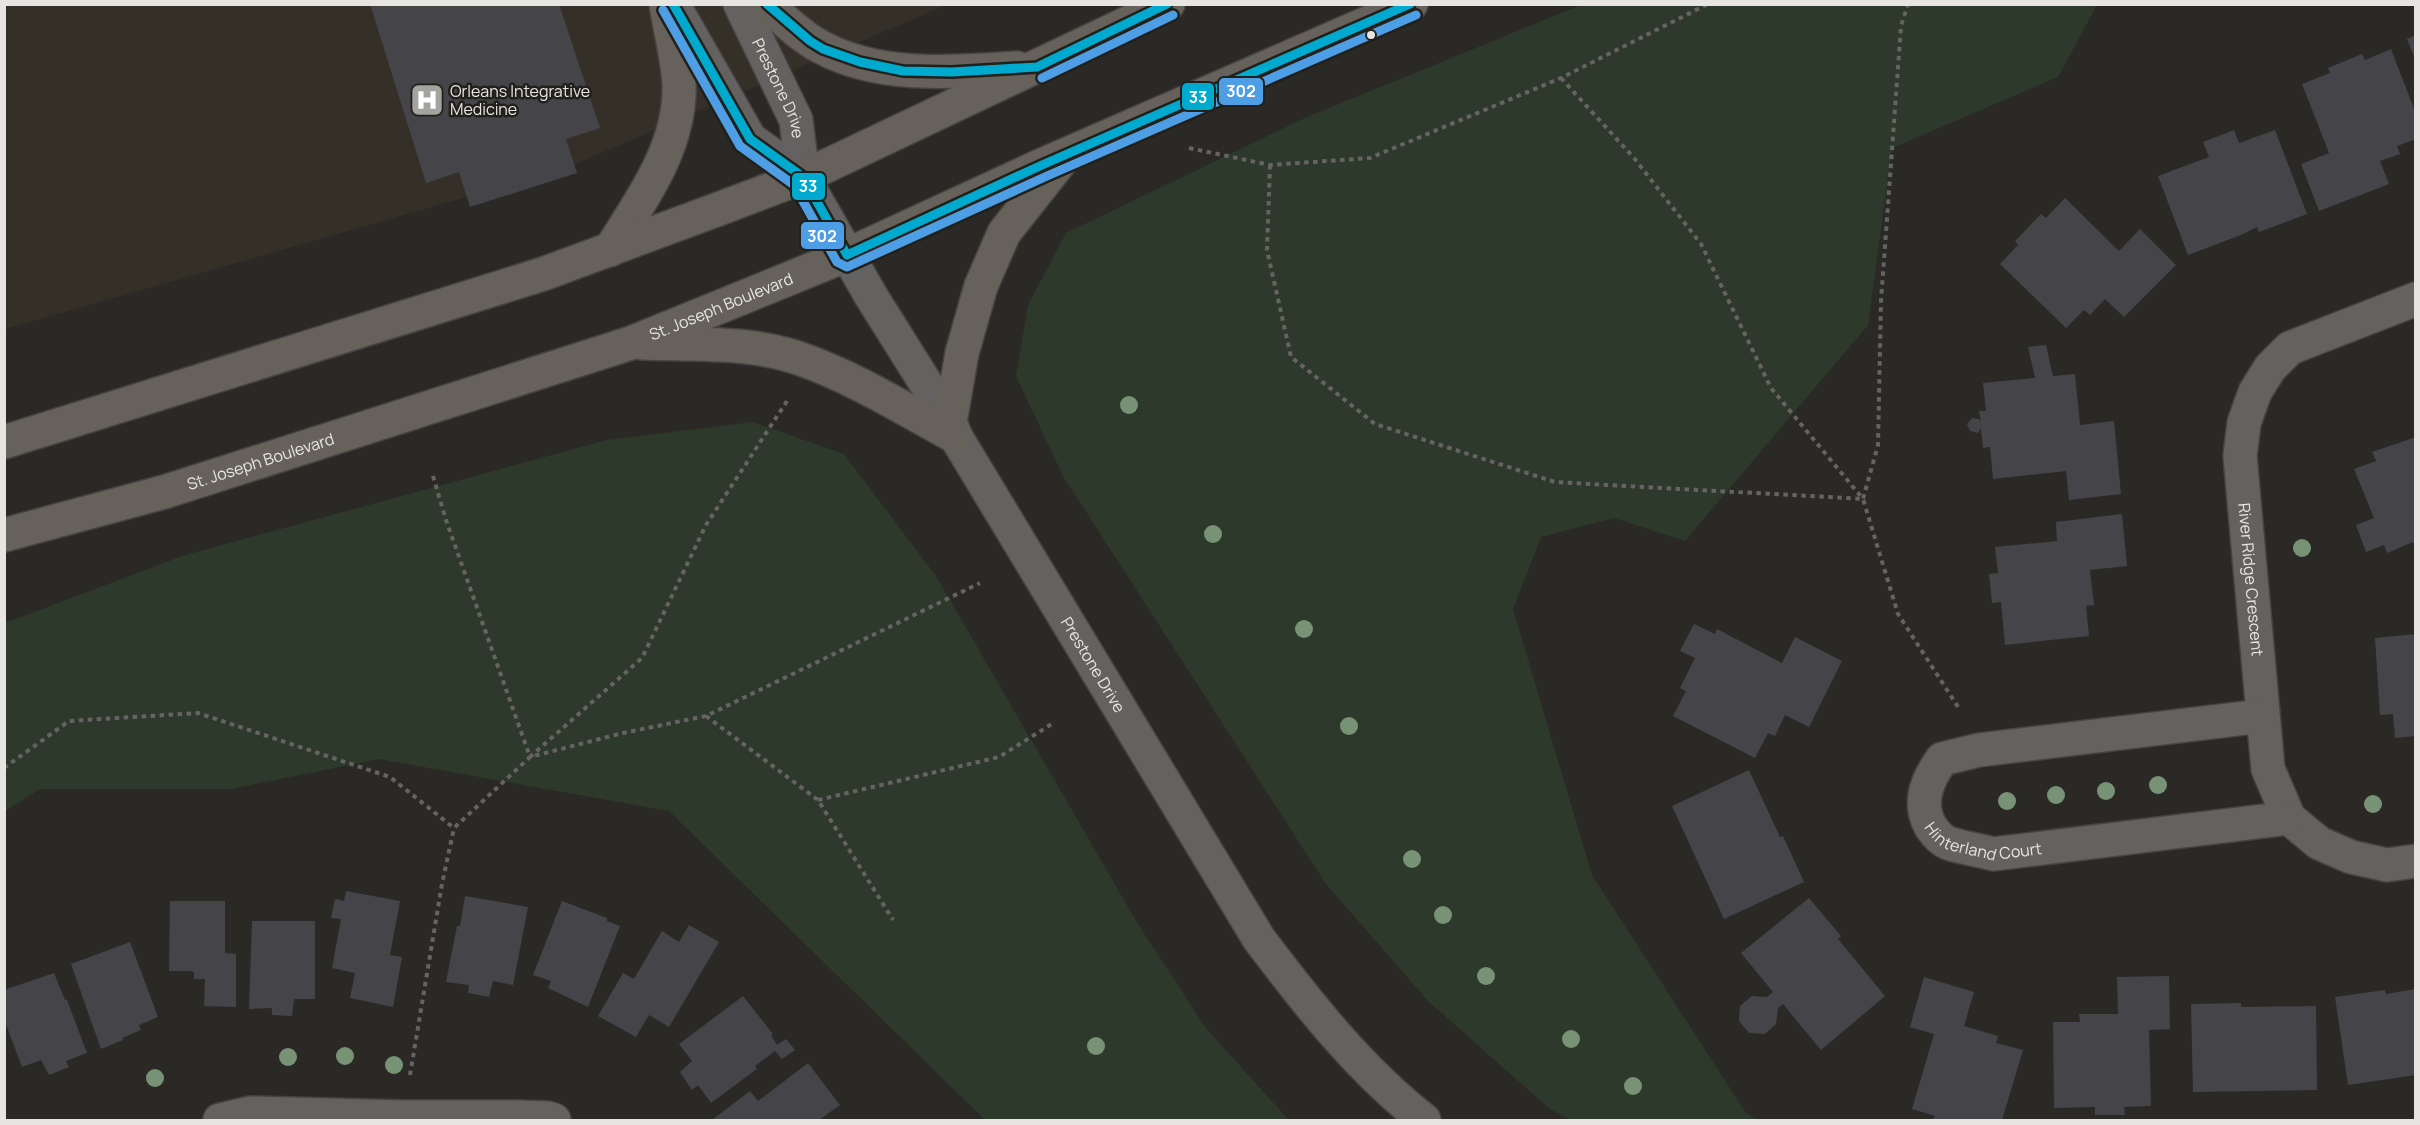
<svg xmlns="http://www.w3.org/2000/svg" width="2420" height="1125" font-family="Manrope,sans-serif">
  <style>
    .built { fill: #353027 }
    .green { fill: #2c392b }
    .building { fill: #454449 }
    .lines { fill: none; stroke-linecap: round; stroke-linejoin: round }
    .minor-casing { stroke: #454442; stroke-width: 36 }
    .major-casing { stroke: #454442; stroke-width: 36 }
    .path { stroke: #666463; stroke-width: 4; stroke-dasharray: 4.5 4.5; stroke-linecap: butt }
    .minor { stroke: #636260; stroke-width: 33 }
    .major { stroke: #66625b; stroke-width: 33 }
    .bus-1-casing { stroke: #22201b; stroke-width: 14 }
    .bus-2-casing { stroke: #22201b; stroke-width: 14 }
    .bus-1 { stroke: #00a9ce; stroke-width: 9 }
    .bus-2 { stroke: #4d9ee5; stroke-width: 9 }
    .tree { fill: #789276 }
    .bus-dot { fill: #e7e5e2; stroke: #22201b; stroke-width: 2 }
    .labels { text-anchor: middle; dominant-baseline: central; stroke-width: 5; stroke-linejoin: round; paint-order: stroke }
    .street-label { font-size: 16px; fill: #e7e5e2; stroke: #22201b }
    .poi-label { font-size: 16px; fill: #e7e5e2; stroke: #22201b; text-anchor: start }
    .line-badge { stroke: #22201b; stroke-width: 2 }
    .badge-label { font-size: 16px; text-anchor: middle; font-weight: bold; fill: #fff }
  </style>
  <rect width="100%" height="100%" fill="#2b2926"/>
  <!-- built -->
  <path class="built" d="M5,5H946L561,170L5,329Z"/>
  <!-- green -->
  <g class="green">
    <path d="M1581,5H2097L2058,77L1892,148L1868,325L1685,541L1614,518L1541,537L1513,609L1592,875L1746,1113L1758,1120H1571L1550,1109L1428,1001L1326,884L1063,476L1016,376L1028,305L1066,233L1307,117Z"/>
    <path d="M753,422L844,454L936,576L1138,924L1206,1028L1289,1120H985L669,811L379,759L231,789H40L5,811V623L182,556L607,440Z"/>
  </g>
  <!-- building -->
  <g class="building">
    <path d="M370,4H559L600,128L566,139L577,173L470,207L459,172L426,183Z"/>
    <path d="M2416,35V59H2415L2407,39Z"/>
    <path d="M2391,49L2416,114V139L2397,146L2400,154L2380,161L2389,184L2319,211L2301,164L2329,153L2302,84L2330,73L2328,68L2362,54L2365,60Z"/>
    <path d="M2234,130L2239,143L2275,130L2307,214L2259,232L2257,227L2241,235L2188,255L2158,176L2209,157L2203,142Z"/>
    <path d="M2065,198L2119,251L2140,229L2176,265L2124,317L2105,299L2090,315L2084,310L2066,328L2000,264L2018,245L2015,241L2041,214L2046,218Z"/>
    <path d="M2046,345L2053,376L2075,374L2080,425L2114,421L2121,494L2069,500L2066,471L1993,479L1990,447L1983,448L1981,428L1978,433L1970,431L1967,424L1972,418L1979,419L1981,422L1979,411H1986L1983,383L2035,378L2028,347Z"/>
    <path d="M2416,437V550L2413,542L2387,553L2384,545L2366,552L2356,525L2374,518L2354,469L2376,461L2372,452Z"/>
    <path d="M2122,514L2127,566L2090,570L2094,605L2086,606L2089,636L2005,645L2001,602L1992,603L1989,574L1998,573L1995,547L2057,541L2056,522Z"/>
    <path d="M1694,624L1715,634L1717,629L1782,663L1795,637L1842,661L1809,727L1785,715L1775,736L1768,733L1755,758L1673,716L1686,691L1680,688L1695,658L1680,651Z"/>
    <path d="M2416,634V736L2395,738L2393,714L2380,715L2375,638Z"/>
    <path d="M1749,770L1780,837L1783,836L1804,882L1724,919L1672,806Z"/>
    <path d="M346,891L400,901L390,955L402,957L393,1007L350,998L355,973L332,968L341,919L331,918L335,899L344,901Z"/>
    <path d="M465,896L528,907L513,985L493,981L489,997L468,993L469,985L446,982L457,926H460Z"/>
    <path d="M1809,898L1841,936L1838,939L1885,996L1821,1050L1783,1004L1778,1008L1776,1024L1765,1034L1749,1033L1739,1021L1740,1006L1752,996L1767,997L1773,992L1741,953Z"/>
    <path d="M170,901H225V953L236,954V1007L204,1006L205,979H194V972L191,971H169Z"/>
    <path d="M562,901L607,918V921L620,926L588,1007L548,988L551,981L533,975Z"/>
    <path d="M252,921H315V999H294L292,1016L272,1015V1008L249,1009Z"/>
    <path d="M689,925L719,942L669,1027L649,1015L636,1037L598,1016L623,973L634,979L662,931L679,942Z"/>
    <path d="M130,942L158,1017L139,1025L141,1030L122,1038L123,1040L101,1049L71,964Z"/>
    <path d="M54,973L65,1000H67L87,1053L66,1061L69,1067L49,1075L41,1060L22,1067L4,1019V990Z"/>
    <path d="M2169,976L2170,1029L2149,1030L2151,1106L2124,1107L2125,1115H2095V1107L2054,1108L2053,1022H2080L2079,1014H2118L2117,977Z"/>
    <path d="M1924,977L1974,992L1964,1026L1998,1036L1996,1043L2023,1050L2002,1120H1933L1935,1116L1912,1109L1934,1034L1910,1027Z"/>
    <path d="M2416,989V1075L2348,1085L2335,997L2385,990L2386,994Z"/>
    <path d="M743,996L773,1034L771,1035L777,1045L786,1039L795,1050L782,1059L775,1051L755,1066L757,1069L711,1103L698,1085L692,1090L680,1072L692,1061L679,1044Z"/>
    <path d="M2241,1003V1007L2316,1006L2317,1090L2193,1092L2191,1004Z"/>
    <path d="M808,1063L840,1105L819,1120H712L750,1091L758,1101Z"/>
  </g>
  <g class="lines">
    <defs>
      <g id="minor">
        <path d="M673,4L750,139L803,177"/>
        <path id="s1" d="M740,4L796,120L803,177L871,296L950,422L956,437L1259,939C1309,1005 1359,1069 1424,1120"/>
        <path id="s2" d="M2416,299L2290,348L2270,368L2255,392L2244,423L2240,456L2268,769L2289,818L2319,843L2351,857L2387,865L2416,861"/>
        <path id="s3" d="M2262,716L1979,750L1942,759C1927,780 1917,803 1931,827C1935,833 1941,840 1948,843C1962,848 1979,850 1993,854L2289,818"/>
        <path d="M220,1120L250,1113L403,1117H517L548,1118L554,1120"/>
      </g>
      <g id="major">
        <path d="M766,4C784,19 801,37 821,47C880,79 953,72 1017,68"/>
        <path d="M610,250C642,199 682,145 679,82C677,56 670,30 666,4"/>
        <path d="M642,343C694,345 750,341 801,359C855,378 906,410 956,437"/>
        <path d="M950,422L962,353L981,286L1004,233L1064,157"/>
        <path d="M4,442L543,274L724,207L803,177L1168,4"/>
        <path id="s4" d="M4,535L164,492L631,343L847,255L1042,165L1411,4"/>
      </g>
    </defs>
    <!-- minor casing -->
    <use href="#minor" class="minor-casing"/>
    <!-- major casing -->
    <use href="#major" class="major-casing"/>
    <!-- path -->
    <g class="path">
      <path d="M1561,78L1634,158L1701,244L1771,388L1863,499L1878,445L1881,301L1901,26L1908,4"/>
      <path d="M1189,148L1270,165L1370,158L1561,78L1708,4"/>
      <path d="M1270,165L1267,250L1291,357L1375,424L1555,482L1863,499L1898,614L1960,710"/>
      <path d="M433,476L446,520L530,757L642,658L706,525L787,401"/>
      <path d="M706,716L818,800L893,920"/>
      <path d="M4,768L69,721L198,713L390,777L454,828L530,757L623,733L706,716L980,583"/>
      <path d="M818,800L999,757L1055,722"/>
      <path d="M410,1075L442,884L454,828"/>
    </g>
    <!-- minor -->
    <use href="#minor" class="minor"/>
    <!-- major -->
    <use href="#major" class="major"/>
    <defs>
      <g id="bus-1">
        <path d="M673,4L750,139L803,177L847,255L1042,165L1410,4"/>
        <path d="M767,4L810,41L823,49L860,62L903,71L952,72L1037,67L1167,4"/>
      </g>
      <g id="bus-2">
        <path d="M663,10L740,146L794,185L837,262L847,267L1047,176L1416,15"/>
        <path d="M1042,78L1173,15"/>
      </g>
    </defs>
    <!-- bus-1 casing -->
    <use href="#bus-1" class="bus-1-casing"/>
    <!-- bus-2 casing -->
    <use href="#bus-2" class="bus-2-casing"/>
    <!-- bus-1 -->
    <use href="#bus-1" class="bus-1"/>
    <!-- bus-2 -->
    <use href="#bus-2" class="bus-2"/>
  </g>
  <!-- trees -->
  <g class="tree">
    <circle cx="1129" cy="405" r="9"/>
    <circle cx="1213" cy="534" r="9"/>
    <circle cx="2302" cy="548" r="9"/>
    <circle cx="1304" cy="629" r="9"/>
    <circle cx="1349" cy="726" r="9"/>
    <circle cx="2158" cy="785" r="9"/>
    <circle cx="2106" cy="791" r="9"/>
    <circle cx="2056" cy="795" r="9"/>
    <circle cx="2007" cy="801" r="9"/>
    <circle cx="2373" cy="804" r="9"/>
    <circle cx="1412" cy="859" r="9"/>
    <circle cx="1443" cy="915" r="9"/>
    <circle cx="1486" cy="976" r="9"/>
    <circle cx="1571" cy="1039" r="9"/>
    <circle cx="1096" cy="1046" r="9"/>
    <circle cx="345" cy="1056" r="9"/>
    <circle cx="288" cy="1057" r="9"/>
    <circle cx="394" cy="1065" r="9"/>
    <circle cx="155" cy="1078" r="9"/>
    <circle cx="1633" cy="1086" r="9"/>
  </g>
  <!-- icons -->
  <defs>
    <symbol id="hospital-square" viewBox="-11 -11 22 22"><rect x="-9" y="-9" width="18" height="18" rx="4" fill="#a5a3a0" stroke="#22201b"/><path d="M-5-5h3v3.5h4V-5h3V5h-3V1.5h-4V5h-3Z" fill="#fff"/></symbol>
  </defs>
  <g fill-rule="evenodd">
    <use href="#hospital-square" x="408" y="81" width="38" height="38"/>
  </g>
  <!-- markers -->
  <circle class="bus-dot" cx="1371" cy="35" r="5"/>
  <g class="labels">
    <!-- street labels -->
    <g class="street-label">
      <text stroke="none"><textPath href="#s1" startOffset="93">Prestone Drive</textPath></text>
      <text stroke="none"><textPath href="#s4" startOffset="753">St. Joseph Boulevard</textPath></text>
      <text stroke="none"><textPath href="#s4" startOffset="267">St. Joseph Boulevard</textPath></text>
      <text stroke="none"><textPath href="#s2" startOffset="382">River Ridge Crescent</textPath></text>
      <text stroke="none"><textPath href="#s1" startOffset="754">Prestone Drive</textPath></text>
      <text stroke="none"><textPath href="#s3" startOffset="454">Hinterland Court</textPath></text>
    </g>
    <!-- poi labels -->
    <g class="poi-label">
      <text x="450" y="91">Orleans Integrative<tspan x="450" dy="18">Medicine</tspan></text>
    </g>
  </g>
  <g class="line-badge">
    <rect x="1218" y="77" width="46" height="29" rx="6" fill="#4d9ee5"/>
    <rect x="1181" y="82" width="34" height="29" rx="6" fill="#00a9ce"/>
    <rect x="791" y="172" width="35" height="29" rx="6" fill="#00a9ce"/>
    <rect x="800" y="221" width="45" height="29" rx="6" fill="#4d9ee5"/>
  </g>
  <g class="badge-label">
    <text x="1241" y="97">302</text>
    <text x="1198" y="103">33</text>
    <text x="808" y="192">33</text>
    <text x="822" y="242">302</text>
  </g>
  <!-- border -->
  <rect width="2420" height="1125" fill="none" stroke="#e7e5e2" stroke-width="12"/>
</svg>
